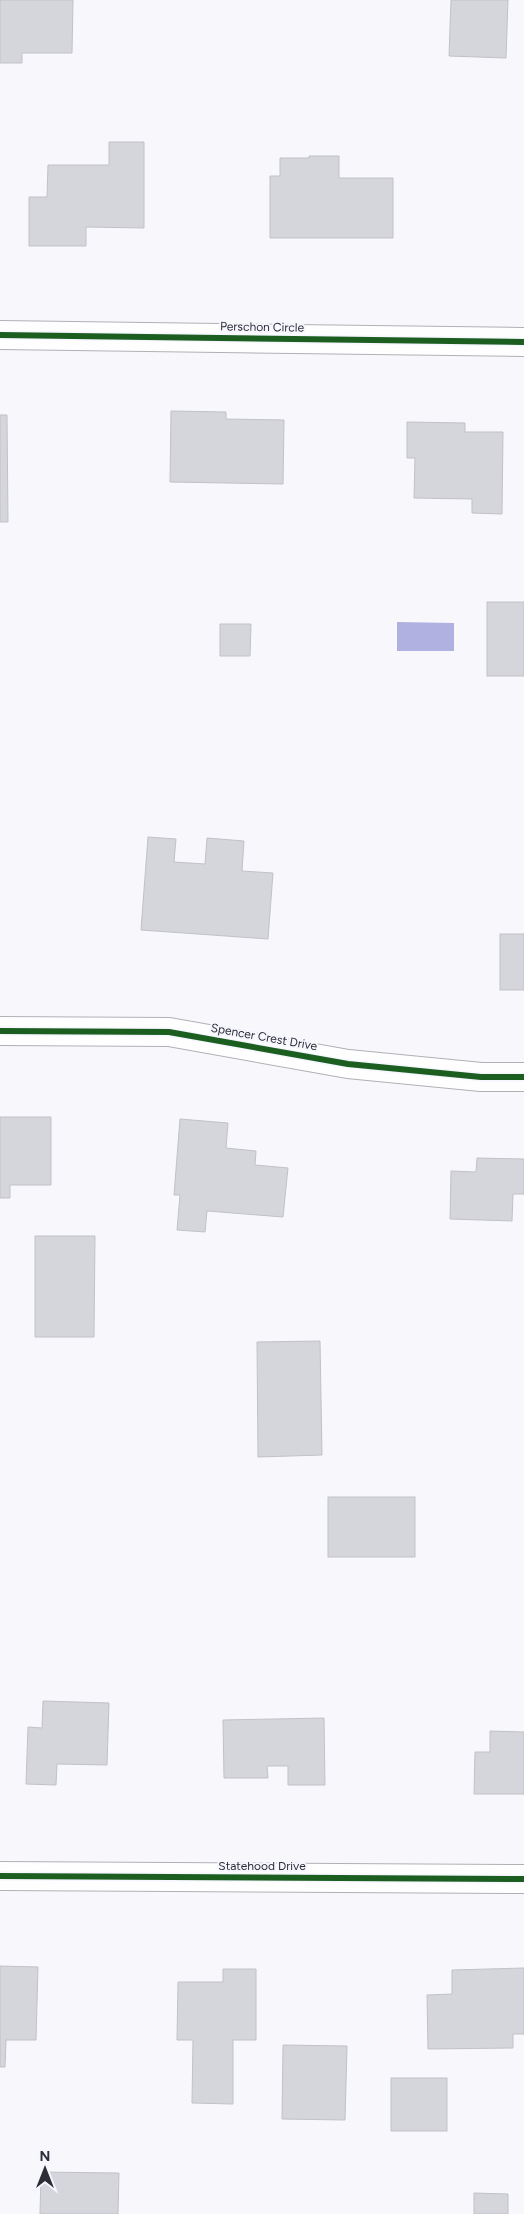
<svg xmlns="http://www.w3.org/2000/svg" width="524" height="2214" font-family="Figtree,sans-serif">
  <style>
    .water { fill: #b0b0e1 }
    .building { fill: #d5d6dc; stroke: #c1c1c7 }
    .lines { fill: none; stroke-linecap: round; stroke-linejoin: round }
    .minor-casing { stroke: #b0b1b6; stroke-width: 30 }
    .minor { stroke: #fefeff; stroke-width: 28 }
    .cycleway-casing { stroke: #f5f6fe; stroke-width: 9 }
    .cycleway { stroke: #1b5e20; stroke-width: 6 }
    .labels { text-anchor: middle; dominant-baseline: central; stroke-width: 4; stroke-linejoin: round; paint-order: stroke }
    .street-label { font-size: 12px; fill: #2c2d35; stroke: #f5f6fe }
  </style>
  <rect width="100%" height="100%" fill="#f7f7fc"/>
  <!-- water -->
  <path class="water" d="M397,622L454,623V651H397Z"/>
  <!-- building -->
  <g class="building">
    <path d="M0,0H73L72,53H22V63H0Z"/>
    <path d="M451,0H508L506,58L449,56Z"/>
    <path d="M109,142H144V228L86,227V246H29V197H47L48,165H109Z"/>
    <path d="M309,156H339V178H393V238H270V176H280V158H309Z"/>
    <path d="M171,411L226,412V419L284,420L283,484L170,482Z"/>
    <path d="M0,415H7L8,522H0Z"/>
    <path d="M407,422L465,423V432H503L502,514L472,513V499L414,498L415,458H407Z"/>
    <rect x="487" y="602" width="37" height="74"/>
    <path d="M220,624H251L250,656H220Z"/>
    <path d="M148,837L176,839L174,862L205,864L207,838L244,841L242,871L273,873L268,939L141,930Z"/>
    <rect x="500" y="934" width="24" height="56"/>
    <path d="M0,1117H51V1185H10V1198H0Z"/>
    <path d="M180,1119L228,1123L226,1148L256,1151L255,1165L288,1168L283,1217L207,1211L205,1232L177,1230L180,1195H174Z"/>
    <path d="M477,1158L524,1159V1194H513L512,1221L450,1219L451,1171L476,1172Z"/>
    <path d="M35,1236H95L94,1337H35Z"/>
    <path d="M320,1341L322,1455L258,1457L257,1342Z"/>
    <rect x="328" y="1497" width="87" height="60"/>
    <path d="M43,1701L109,1703L107,1765L57,1764L56,1785L26,1784L28,1727L42,1728Z"/>
    <path d="M324,1718L325,1785H288V1766H267L268,1778H224L223,1720Z"/>
    <path d="M490,1731L524,1732V1794H474L475,1752H490Z"/>
    <path d="M0,1966L38,1967L36,2040H6L5,2067H0Z"/>
    <path d="M524,1968V2034H513V2048L428,2049L427,1995L452,1994V1970Z"/>
    <path d="M223,1969H256V2040H233V2104L192,2103L193,2040H177L178,1982H223Z"/>
    <path d="M283,2045L347,2046L345,2120L282,2119Z"/>
    <rect x="391" y="2078" width="56" height="53"/>
    <path d="M41,2172L119,2173L118,2214H40Z"/>
    <path d="M474,2193L508,2194V2214H474Z"/>
  </g>
  <g class="lines">
    <defs>
      <g id="minor">
        <path d="M0,335L524,342"/>
        <path d="M0,1031L169,1032L348,1064L481,1077H524"/>
        <path d="M0,1876L524,1879"/>
      </g>
    </defs>
    <!-- minor casing -->
    <use href="#minor" class="minor-casing"/>
    <!-- minor -->
    <use href="#minor" class="minor"/>
    <defs>
      <g id="cycleway">
        <path d="M0,335L524,342"/>
        <path d="M0,1031L169,1032L348,1064L481,1077H524"/>
        <path d="M0,1876L524,1879"/>
      </g>
    </defs>
    <!-- cycleway casing -->
    <use href="#cycleway" class="cycleway-casing"/>
    <!-- cycleway -->
    <use href="#cycleway" class="cycleway"/>
  </g>
  <g class="labels">
    <!-- street labels -->
    <g class="street-label">
      <text transform="translate(262 327) rotate(1)">Perschon Circle</text>
      <text transform="translate(264 1037) rotate(10)">Spencer Crest Drive</text>
      <text x="262" y="1866">Statehood Drive</text>
    </g>
  </g>
  <!-- north arrow -->
  <g transform="translate(45 2169)" stroke="#f5f6fe" stroke-width="4" paint-order="stroke">
  <path d="M0-4L9 19L0 12L-9 19Z" fill="#2c2d35"/>
  <text y="-8" font-size="14" font-weight="bold" text-anchor="middle" fill="#2c2d35">N</text>
  </g>
</svg>
